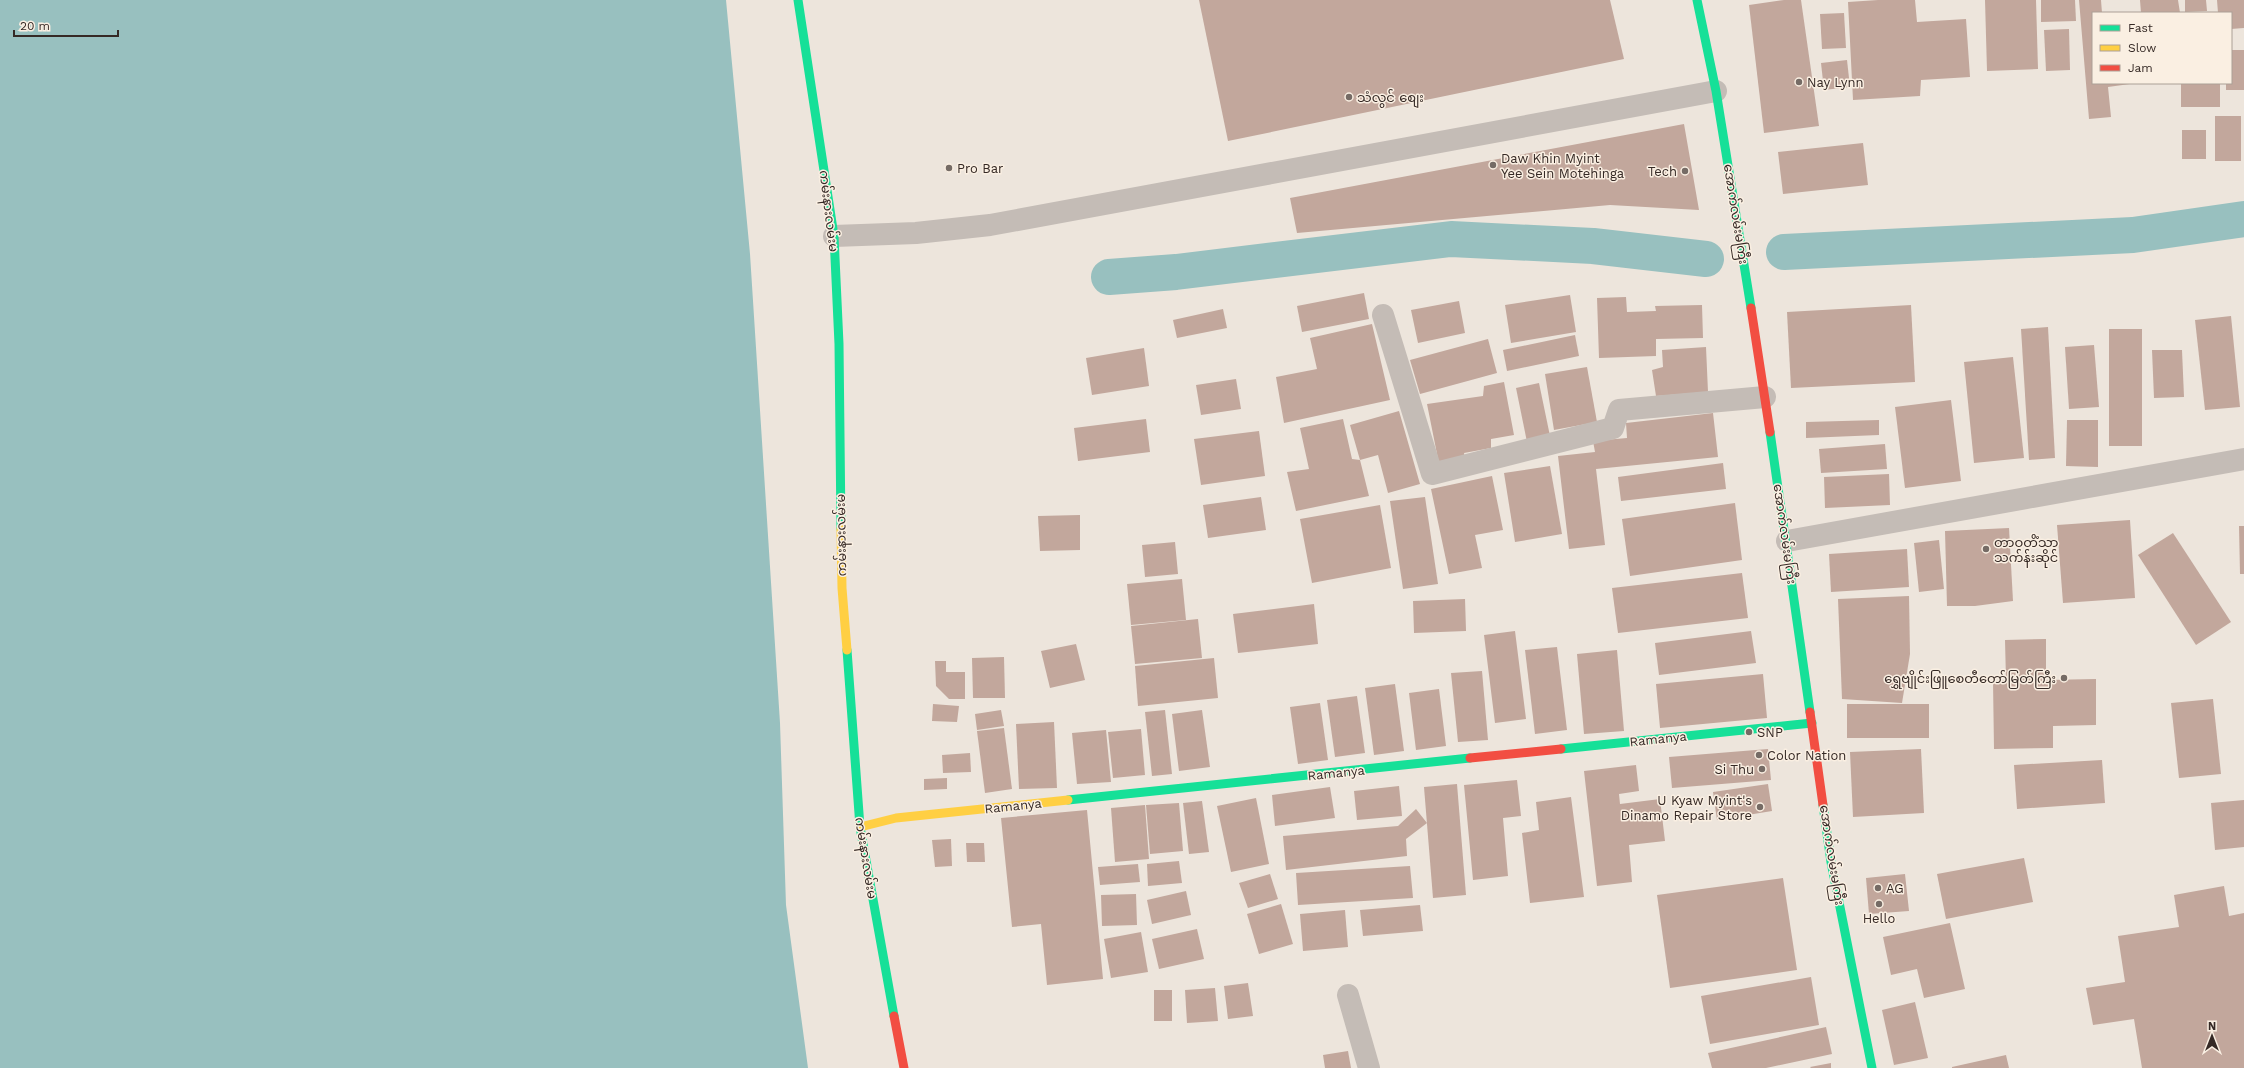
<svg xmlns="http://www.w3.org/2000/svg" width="2244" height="1068" font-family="'Work Sans','Noto Sans Myanmar',sans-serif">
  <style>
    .water { fill: #98c0bf }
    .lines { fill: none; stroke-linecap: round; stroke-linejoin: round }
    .canal { stroke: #98c0bf; stroke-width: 36 }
    .building { fill: #c2a79c }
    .street { stroke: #c4bcb6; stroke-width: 22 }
    .fast { stroke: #16e098; stroke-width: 9 }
    .slow { stroke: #ffcf43; stroke-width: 9 }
    .jam { stroke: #f24e42; stroke-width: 9 }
    .poi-dot { fill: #756b65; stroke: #faefe2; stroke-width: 1.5 }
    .labels { text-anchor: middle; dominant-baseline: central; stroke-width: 3; stroke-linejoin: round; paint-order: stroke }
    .poi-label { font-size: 13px; fill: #352925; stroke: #faefe2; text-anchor: start }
    .street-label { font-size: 13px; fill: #352925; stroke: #faefe2 }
  </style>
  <rect width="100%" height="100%" fill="#ede5dc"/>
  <!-- water -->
  <path class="water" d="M0,0H726L750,254L780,723L786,905L808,1068H0Z"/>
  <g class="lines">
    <!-- canal -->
    <g class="canal">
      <path d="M1784,252L2133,235L2244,219"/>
      <path d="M1109,277L1176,272L1451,239L1593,246L1706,259"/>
    </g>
  </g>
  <!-- building -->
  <g class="building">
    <path d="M1199,0H1610L1624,59L1228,141Z"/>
    <path d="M1784,0H1801L1819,126L1764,133L1749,5Z"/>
    <path d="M1878,0H1915L1917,22L1966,19L1970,77L1921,80L1920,96L1853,100L1848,2Z"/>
    <path d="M1985,0H2036L2038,69L1987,71Z"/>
    <path d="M2041,0H2075L2076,21L2041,22Z"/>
    <path d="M2079,0H2101L2102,13H2093V83H2137L2108,87L2111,117L2089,119Z"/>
    <path d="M2140,0H2178L2180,13H2141Z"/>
    <path d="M2185,0H2206L2207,11L2185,12Z"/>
    <path d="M2217,0H2244V28L2231,29V13H2218Z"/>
    <path d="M1844,13L1846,48L1822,49L1820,14Z"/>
    <path d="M2069,29L2070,70L2046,71L2044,30Z"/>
    <path d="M2231,50H2244V90H2226V83H2231Z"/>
    <path d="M1847,60L1850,87L1824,90L1821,63Z"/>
    <rect x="2181" y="83" width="39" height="24"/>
    <rect x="2215" y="116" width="26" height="45"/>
    <path d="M1684,124L1699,210L1610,205L1297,233L1290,198Z"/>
    <rect x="2182" y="130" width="24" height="29"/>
    <path d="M1863,143L1868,185L1783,194L1778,152Z"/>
    <path d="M1364,293L1369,319L1302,332L1297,306Z"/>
    <path d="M1570,295L1576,332L1511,343L1505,305Z"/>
    <path d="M1626,297L1627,312L1656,311L1655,306L1702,305L1703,338L1656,339V356L1599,358L1597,298Z"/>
    <path d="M1459,301L1465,333L1418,343L1411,310Z"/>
    <path d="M1911,305L1915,382L1791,388L1787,312Z"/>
    <path d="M1223,309L1227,328L1177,338L1173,320Z"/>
    <path d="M2231,316L2240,407L2205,410L2195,320Z"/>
    <path d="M1372,324L1390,400L1284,423L1276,377L1317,369L1310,338Z"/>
    <path d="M2048,327L2055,458L2029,460L2021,329Z"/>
    <rect x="2109" y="329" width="33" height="117"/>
    <path d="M1575,335L1579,356L1507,371L1503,350Z"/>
    <path d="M1488,339L1497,373L1420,394L1410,360Z"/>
    <path d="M2094,345L2099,407L2069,409L2065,347Z"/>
    <path d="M1706,347L1708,392L1656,396L1652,370L1663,367L1662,350Z"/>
    <path d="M1144,348L1149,386L1092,395L1086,358Z"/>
    <path d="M2152,350H2182L2184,397L2154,398Z"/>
    <path d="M2013,357L2024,458L1974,463L1964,362Z"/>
    <path d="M1587,367L1597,422L1554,430L1545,374Z"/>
    <path d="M1236,379L1241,409L1201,415L1196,385Z"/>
    <path d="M1504,382L1514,435L1491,439V448L1464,453L1465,459L1439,464L1427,404L1483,396L1484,386Z"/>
    <path d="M1539,383L1550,436L1527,442L1516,388Z"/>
    <path d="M1951,400L1961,481L1905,488L1895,407Z"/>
    <path d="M1399,411L1420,484L1388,493L1378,455L1360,460L1350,425Z"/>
    <path d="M1713,413L1718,457L1596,469L1605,545L1569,549L1558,456L1595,452L1593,441L1627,438L1626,423Z"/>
    <path d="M1146,419L1150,452L1078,461L1074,428Z"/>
    <path d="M1343,419L1352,459L1360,460L1369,496L1296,511L1287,472L1309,469L1300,428Z"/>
    <path d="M1879,420V435L1806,438V422Z"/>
    <path d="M2067,420H2098V467L2066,466Z"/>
    <path d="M1259,431L1265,476L1201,485L1194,439Z"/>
    <path d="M1885,444L1887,469L1821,473L1819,449Z"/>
    <path d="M1723,463L1726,489L1621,501L1618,477Z"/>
    <path d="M1550,466L1562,534L1515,542L1504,473Z"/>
    <path d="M1889,474L1890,505L1825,508L1824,477Z"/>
    <path d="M1492,476L1503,530L1475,535L1482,568L1449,574L1431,489Z"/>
    <path d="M1261,497L1266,530L1208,538L1203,505Z"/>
    <path d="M1425,497L1438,584L1403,589L1390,501Z"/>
    <path d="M1735,503L1742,560L1630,576L1622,519Z"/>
    <path d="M1380,505L1391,568L1312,583L1300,519Z"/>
    <path d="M1080,515V550L1040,551L1038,516Z"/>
    <path d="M2130,520L2135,598L2063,603L2057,525Z"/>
    <path d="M2239,526H2244V574H2240Z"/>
    <path d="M2009,528L2013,601L1975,606H1947L1945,531Z"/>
    <path d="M2173,533L2231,622L2196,645L2138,555Z"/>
    <path d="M1939,540L1944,589L1919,592L1914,543Z"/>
    <path d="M1175,542L1178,574L1145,577L1142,545Z"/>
    <path d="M1907,549L1909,587L1831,592L1829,554Z"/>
    <path d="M1742,573L1748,618L1618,633L1612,588Z"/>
    <path d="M1182,579L1186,620L1131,625L1127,584Z"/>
    <path d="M1909,596L1910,654L1902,703L1842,699L1838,599Z"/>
    <path d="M1465,599L1466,631L1414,633L1413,601Z"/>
    <path d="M1314,604L1318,644L1238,653L1233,614Z"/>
    <path d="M1198,619L1202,658L1135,664L1131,626Z"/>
    <path d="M1515,631L1526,719L1495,723L1484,635Z"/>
    <path d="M1751,631L1756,663L1659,675L1655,643Z"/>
    <path d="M2046,639V680L2096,679V725L2053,726V748L1994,749L1993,681L2006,680L2005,640Z"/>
    <path d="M1076,644L1085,680L1050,688L1041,651Z"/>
    <path d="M1557,647L1567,730L1535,734L1525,650Z"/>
    <path d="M1617,650L1624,731L1584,734L1577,654Z"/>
    <path d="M1004,657L1005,698H973L972,658Z"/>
    <path d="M1214,658L1218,698L1138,706L1135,666Z"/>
    <path d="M935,661H946V672H965V699H949L936,686Z"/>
    <path d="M1482,671L1488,740L1458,742L1451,673Z"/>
    <path d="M1763,674L1767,718L1660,728L1656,684Z"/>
    <path d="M1395,684L1404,751L1374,755L1365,688Z"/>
    <path d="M1439,689L1446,746L1416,750L1409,693Z"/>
    <path d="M1357,696L1365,753L1335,757L1327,700Z"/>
    <path d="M2213,699L2221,774L2179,778L2171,703Z"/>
    <path d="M1320,703L1328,760L1298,764L1290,707Z"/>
    <path d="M933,704L959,706L957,722L932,721Z"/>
    <rect x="1847" y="704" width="82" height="34"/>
    <path d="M1001,710L1004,726L977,730L975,714Z"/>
    <path d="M1165,710L1172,774L1152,776L1145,712Z"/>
    <path d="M1202,710L1210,767L1179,771L1172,714Z"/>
    <path d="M1054,722L1057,788L1019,789L1016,724Z"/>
    <path d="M1004,728L1012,789L985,793L977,731Z"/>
    <path d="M1141,729L1145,775L1113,778L1108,732Z"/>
    <path d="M1106,730L1111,782L1077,784L1072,733Z"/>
    <path d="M1768,749L1771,780L1672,788L1669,757Z"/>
    <path d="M1921,749L1924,813L1853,817L1850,752Z"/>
    <path d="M970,753L971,772L943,773L942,755Z"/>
    <path d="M2102,760L2105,803L2017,809L2014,765Z"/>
    <path d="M1636,765L1639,791L1619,794L1620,804L1660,799L1665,841L1629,845L1632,882L1597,886L1584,771Z"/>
    <path d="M947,778V789L924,790V779Z"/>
    <path d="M1517,780L1521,816L1503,818L1508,876L1473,880L1464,785Z"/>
    <path d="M1457,784L1466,895L1433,898L1424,787Z"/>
    <path d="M1768,784L1772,811L1717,820L1713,792Z"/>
    <path d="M1399,786L1402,816L1357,820L1354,791Z"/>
    <path d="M1330,787L1335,818L1275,826L1272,795Z"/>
    <path d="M1571,797L1584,897L1530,903L1522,833L1539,830L1536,802Z"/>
    <path d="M1256,798L1269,864L1231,872L1217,806Z"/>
    <path d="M2244,800V847L2215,850L2211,803Z"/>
    <path d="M1202,801L1209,852L1189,854L1183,803Z"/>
    <path d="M1179,803L1183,851L1150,854L1146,805Z"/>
    <path d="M1145,805L1149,859L1115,862L1111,808Z"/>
    <path d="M1416,809L1427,823L1406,839L1407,856L1286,870L1283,836L1398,826Z"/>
    <path d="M1087,810L1103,979L1047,985L1041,924L1012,927L1001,818Z"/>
    <path d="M951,839L952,866L935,867L932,840Z"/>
    <path d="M966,843H984L985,862H967Z"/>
    <path d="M2024,858L2033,902L1946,919L1937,874Z"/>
    <path d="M1179,861L1182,883L1148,886L1147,864Z"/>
    <path d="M1138,864L1140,882L1100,885L1098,867Z"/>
    <path d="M1410,866L1413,898L1298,905L1296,873Z"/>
    <path d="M1270,874L1278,899L1248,908L1239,883Z"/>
    <path d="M1905,874L1909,911L1869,914L1866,878Z"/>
    <path d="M1783,878L1797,970L1670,988L1657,895Z"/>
    <path d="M2224,886L2229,916L2244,913V1068H2142L2134,1019L2093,1025L2086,988L2125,982L2118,936L2179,927L2174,895Z"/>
    <path d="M1186,891L1191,915L1152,924L1147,900Z"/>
    <path d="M1136,894L1137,925L1102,926L1101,895Z"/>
    <path d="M1281,904L1293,944L1259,954L1247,914Z"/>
    <path d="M1420,905L1423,931L1363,936L1360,910Z"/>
    <path d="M1345,910L1348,947L1303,951L1300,914Z"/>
    <path d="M1950,923L1965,989L1924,998L1917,969L1891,975L1883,937Z"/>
    <path d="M1197,929L1204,959L1159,969L1152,939Z"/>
    <path d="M1141,932L1148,972L1111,978L1104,939Z"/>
    <path d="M1811,977L1819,1025L1710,1044L1701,996Z"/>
    <path d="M1248,983L1253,1016L1228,1019L1224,986Z"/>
    <path d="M1215,988L1218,1021L1187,1023L1185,990Z"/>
    <rect x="1154" y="990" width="18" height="31"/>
    <path d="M1915,1002L1928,1058L1894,1065L1882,1010Z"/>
    <path d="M1826,1027L1832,1054L1766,1068H1712L1708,1053Z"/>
    <path d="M1348,1051L1351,1068H1325L1323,1055Z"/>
    <path d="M2006,1055L2009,1068H1952V1067Z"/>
    <path d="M1831,1063V1068H1811L1810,1067Z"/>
  </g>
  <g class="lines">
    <!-- street -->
    <g class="street">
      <path d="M834,236L916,233L990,225L1716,91"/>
      <path d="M1383,315L1432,474L1613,428L1619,410L1765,397"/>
      <path d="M1787,541L2244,459"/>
      <path d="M1348,995L1369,1068"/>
    </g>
    <!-- fast -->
    <g class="fast">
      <path d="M798,0L834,236L839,344L841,529"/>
      <path d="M1697,0L1716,91L1751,308"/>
      <path d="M1770,432L1810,712"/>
      <path d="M847,650L860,827L894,1016"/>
      <path d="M1561,749L1812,723"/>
      <path d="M1068,800L1470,758"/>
      <path d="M1823,805L1831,862L1872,1068"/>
    </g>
    <!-- slow -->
    <g class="slow">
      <path d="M841,529L842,588L847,650"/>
      <path d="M860,827L896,818L1068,800"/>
    </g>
    <!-- jam -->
    <g class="jam">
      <path d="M1751,308L1770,432"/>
      <path d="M1810,712L1823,805"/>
      <path d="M1470,758L1561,749"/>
      <path d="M894,1016L904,1068"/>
    </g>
  </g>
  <!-- markers -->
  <g class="poi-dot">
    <circle cx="1799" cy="82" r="4"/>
    <circle cx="1349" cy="97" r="4"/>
    <circle cx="1493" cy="165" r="4"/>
    <circle cx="949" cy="168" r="4"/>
    <circle cx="1685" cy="171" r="4"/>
    <circle cx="1986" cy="549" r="4"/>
    <circle cx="2064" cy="678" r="4"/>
    <circle cx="1749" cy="732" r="4"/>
    <circle cx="1759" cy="755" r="4"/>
    <circle cx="1762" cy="769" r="4"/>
    <circle cx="1760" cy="807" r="4"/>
    <circle cx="1878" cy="888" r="4"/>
    <circle cx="1879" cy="904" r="4"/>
  </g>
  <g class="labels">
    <!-- poi labels -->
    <g class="poi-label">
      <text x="1807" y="82">Nay Lynn</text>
      <text x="1357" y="97">သံလွင် စျေး</text>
      <text x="1501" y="158">Daw Khin Myint<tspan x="1501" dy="15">Yee Sein Motehinga</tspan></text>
      <text x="957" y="168">Pro Bar</text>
      <text x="1677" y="171" text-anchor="end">Tech</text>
      <text x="1994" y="542">တာဝတိံသာ<tspan x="1994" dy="15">သက်န်းဆိုင်</tspan></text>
      <text x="2056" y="678" text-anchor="end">ရွှေဗျိုင်းဖြူစေတီတော်မြတ်ကြီး</text>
      <text x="1757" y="732">SNP</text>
      <text x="1767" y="755">Color Nation</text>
      <text x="1754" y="769" text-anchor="end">Si Thu</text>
      <text x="1752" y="800" text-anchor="end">U Kyaw Myint's<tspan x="1752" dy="15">Dinamo Repair Store</tspan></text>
      <text x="1886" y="888">AG</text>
      <text x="1879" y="918" text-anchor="middle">Hello</text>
    </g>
    <!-- street labels -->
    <g class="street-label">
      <text transform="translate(829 211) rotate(83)">ကမ်းနားလမ်းမ</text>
      <text transform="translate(1736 214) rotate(81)">အောက်လမ်းမကြီး</text>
      <text transform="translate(1785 534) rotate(82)">အောက်လမ်းမကြီး</text>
      <text transform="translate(841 535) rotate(-91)">ကမ်းနားလမ်းမ</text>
      <text transform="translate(1658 739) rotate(-6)">Ramanya</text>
      <text transform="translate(1336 773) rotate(-6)">Ramanya</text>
      <text transform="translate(1013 806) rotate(-6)">Ramanya</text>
      <text transform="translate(1832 855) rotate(81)">အောက်လမ်းမကြီး</text>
      <text transform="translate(866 858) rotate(81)">ကမ်းနားလမ်းမ</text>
    </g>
  </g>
  <!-- legend -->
  <rect x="2092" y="12" width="140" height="72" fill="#faefe2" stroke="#aba096"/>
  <rect x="2100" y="25" width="20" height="6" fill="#16e098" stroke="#aba096"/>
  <text x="2128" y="32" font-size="12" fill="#352925">Fast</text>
  <rect x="2100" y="45" width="20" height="6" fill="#ffcf43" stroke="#aba096"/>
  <text x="2128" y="52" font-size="12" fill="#352925">Slow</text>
  <rect x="2100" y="65" width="20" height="6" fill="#f24e42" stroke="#aba096"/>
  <text x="2128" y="72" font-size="12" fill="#352925">Jam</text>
  <!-- north arrow -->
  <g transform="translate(2212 1036)" stroke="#faefe2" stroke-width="3" paint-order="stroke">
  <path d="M0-3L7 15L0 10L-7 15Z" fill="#352925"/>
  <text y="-6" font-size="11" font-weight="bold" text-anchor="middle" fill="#352925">N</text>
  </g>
  <!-- scale -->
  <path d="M14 30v6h104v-6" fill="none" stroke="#352925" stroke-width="2"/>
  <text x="20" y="30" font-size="12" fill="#352925" stroke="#faefe2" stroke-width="3" paint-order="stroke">20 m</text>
</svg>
